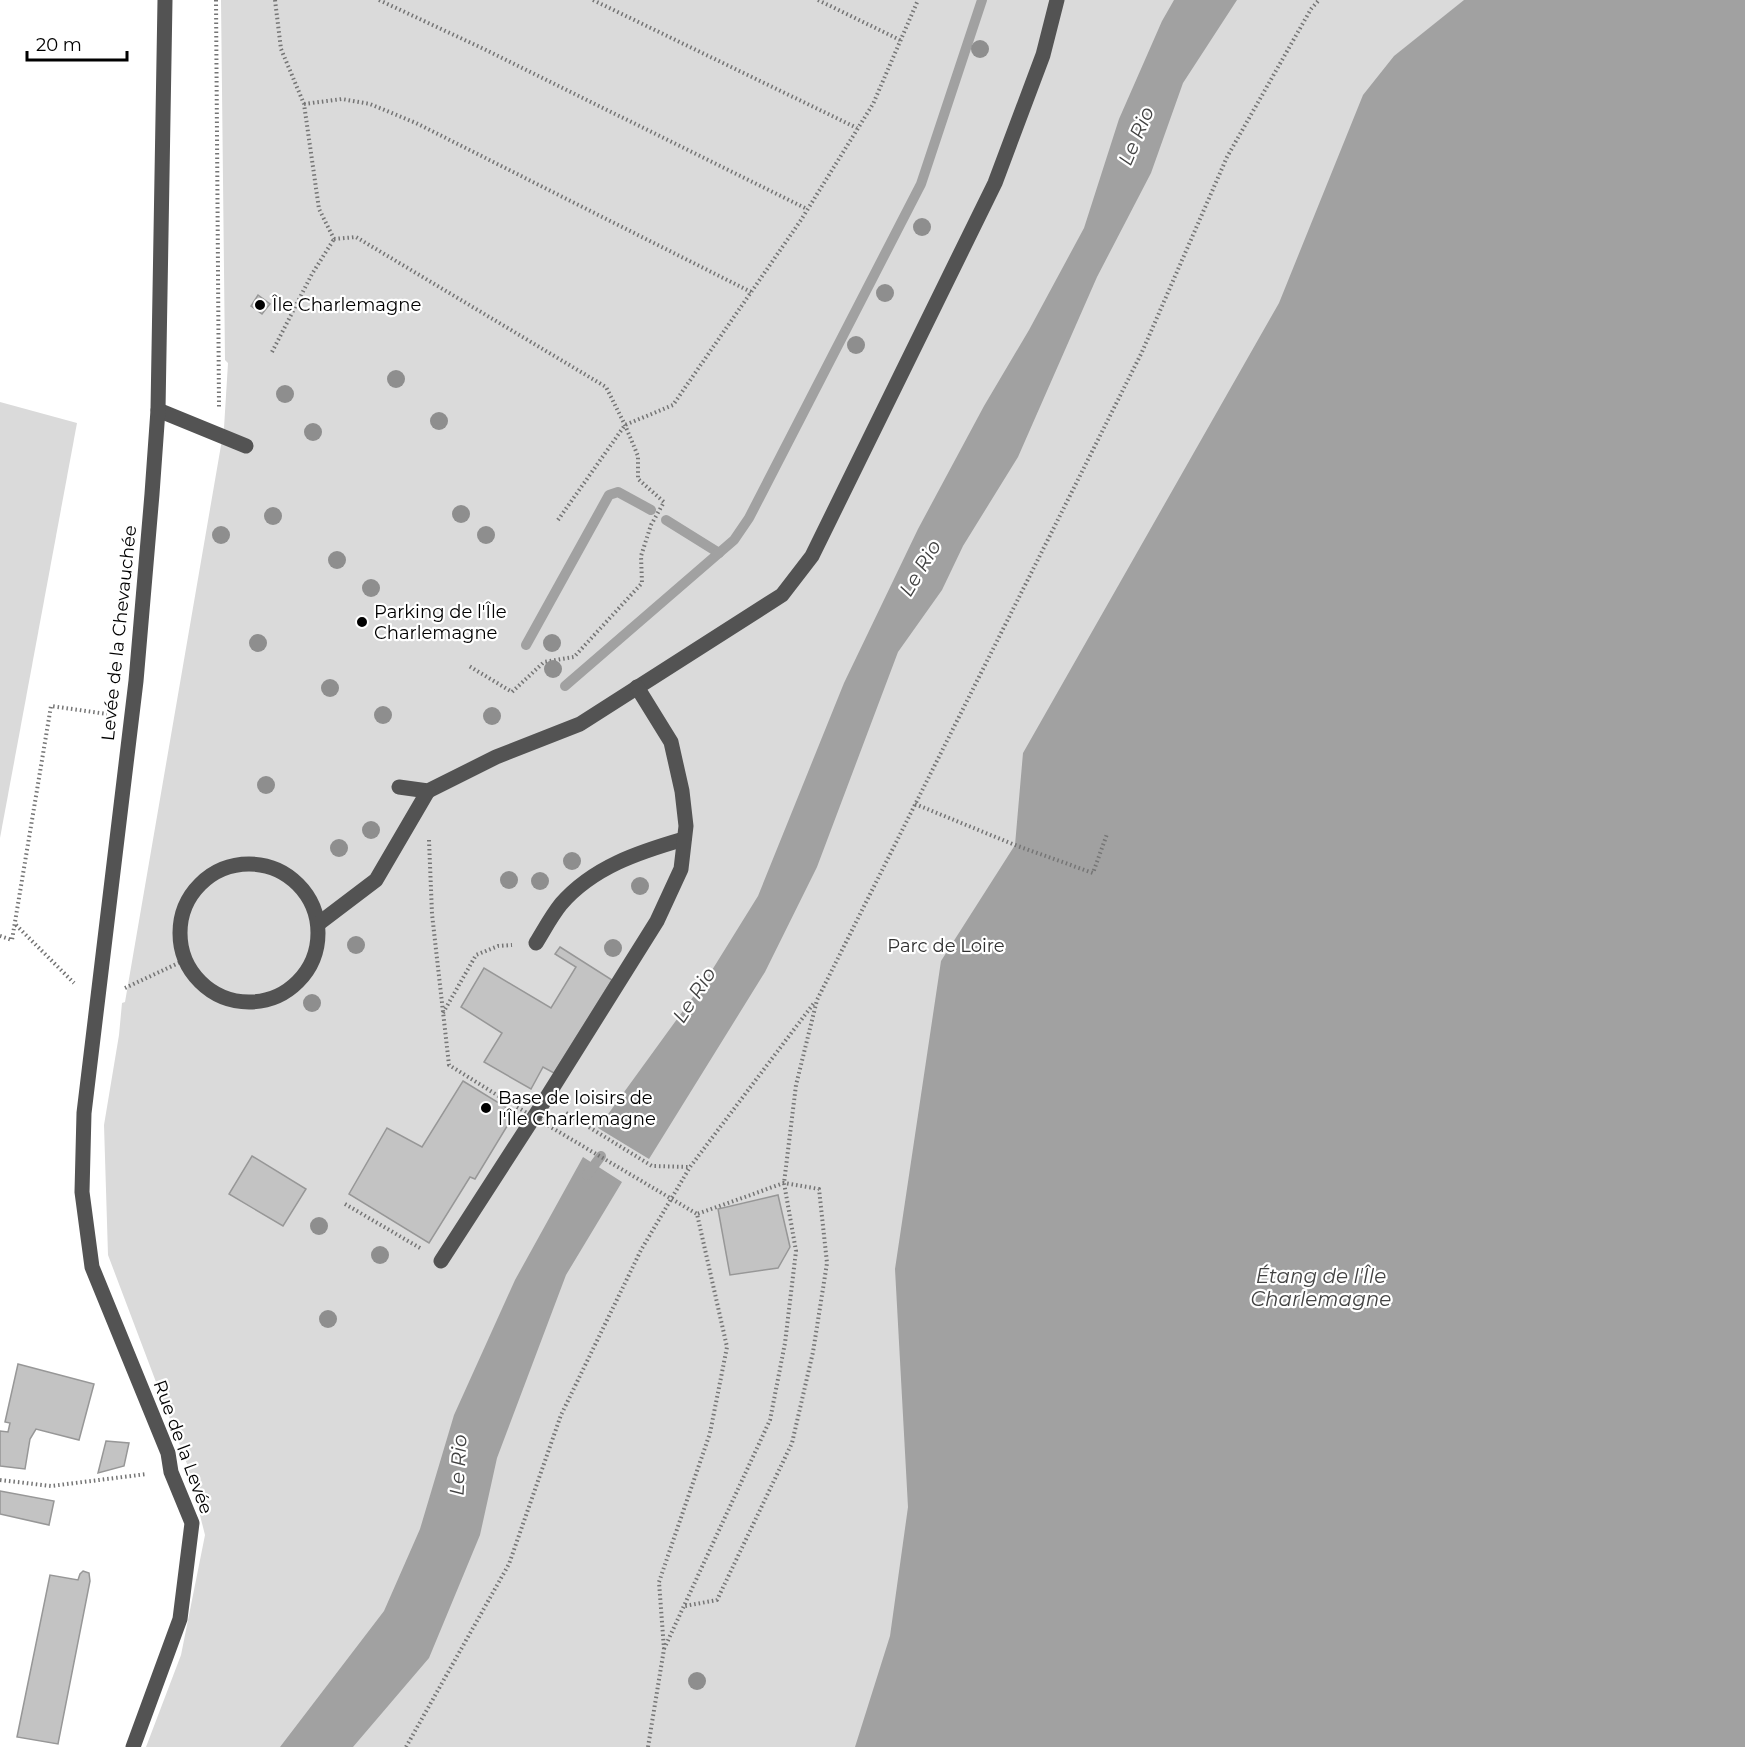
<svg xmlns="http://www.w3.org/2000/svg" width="1745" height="1747" font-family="Montserrat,sans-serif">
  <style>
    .green { fill: #dadada }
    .water { fill: #a1a1a1 }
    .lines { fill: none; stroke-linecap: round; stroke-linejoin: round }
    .stream { stroke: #a1a1a1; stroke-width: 10 }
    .building { fill: #c3c3c3; stroke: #979797; stroke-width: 1.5 }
    .path { stroke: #757575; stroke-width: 4; stroke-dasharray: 1.5 3; stroke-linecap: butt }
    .minor { stroke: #535353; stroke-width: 15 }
    .path-bridge { stroke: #757575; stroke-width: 4; stroke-dasharray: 1.5 3; stroke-linecap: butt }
    .tree { fill: #8e8e8e }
    .poi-dot { fill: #000; stroke: #fff; stroke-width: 2 }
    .labels { text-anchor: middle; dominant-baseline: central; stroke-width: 4.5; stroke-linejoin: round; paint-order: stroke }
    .poi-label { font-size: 18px; fill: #000; stroke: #fff; text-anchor: start }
    .street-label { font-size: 18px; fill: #000; stroke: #fff }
    .park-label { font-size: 18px; fill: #313131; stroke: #fff }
    .water-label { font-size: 20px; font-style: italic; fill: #424242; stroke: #fff }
  </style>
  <rect width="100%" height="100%" fill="#fff"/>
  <!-- green -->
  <g class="green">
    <path d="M221,0H1745V1747H146L181,1655L205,1535L187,1464L108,1255L104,1125L119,1035L122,1003L125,1002L224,428L228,363L225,360Z"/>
    <path d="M0,402L77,423L0,838Z"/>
  </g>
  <!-- water -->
  <g class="water">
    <path d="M1174,0H1237L1183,83L1151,173L1097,277L1018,457L963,546L942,590L898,652L817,867L765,972L649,1159L598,1128L709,975L758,896L844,683L918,529L984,406L1029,330L1084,228L1119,119L1162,21Z"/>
    <path d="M1464,0H1745V1747H855L890,1636L908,1507L895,1269L941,961L1015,845L1023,753L1279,303L1363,95L1394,56Z"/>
    <path d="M583,1157L622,1182L566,1275L497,1458L480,1535L429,1658L353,1747H280L384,1611L420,1529L454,1415L515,1280Z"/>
  </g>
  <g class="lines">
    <!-- stream -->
    <g class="stream">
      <path d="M666,520L719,553"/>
      <path d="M526,645L609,495L618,492L651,510"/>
      <path d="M565,686L734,540L749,518L921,184L982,0"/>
      <path d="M587,1175L601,1156"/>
    </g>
  </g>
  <!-- building -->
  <g class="building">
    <path d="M258,295L270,304L262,314L251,306Z"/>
    <path d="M560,947L612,980L554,1073L543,1067L531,1089L484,1062L502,1033L461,1007L484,968L551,1008L576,967L555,954Z"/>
    <path d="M463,1081L515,1113L475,1179L470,1177L429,1243L349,1194L387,1128L422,1147Z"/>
    <path d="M252,1156L306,1189L283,1226L229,1194Z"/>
    <path d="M778,1195L790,1247L778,1268L730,1275L718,1209Z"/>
    <path d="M18,1364L94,1384L79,1440L36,1429L30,1439L25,1469L0,1466V1431L8,1432L10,1423L5,1422Z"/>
    <path d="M106,1441L129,1443L124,1466L98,1473Z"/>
    <path d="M0,1491L54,1501L49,1525L0,1514Z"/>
    <path d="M83,1571L89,1573L90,1581L58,1744L17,1737L50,1575L78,1580L80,1574Z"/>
  </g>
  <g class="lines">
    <!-- path -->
    <g class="path">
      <path d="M216,0L219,407"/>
      <path d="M275,0L281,49L304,104L319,209L334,239"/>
      <path d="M379,0L484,49L807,209"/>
      <path d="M593,0L857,128"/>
      <path d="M818,0L900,40"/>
      <path d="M304,104L342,99L370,104L416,123L751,292"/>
      <path d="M334,239L356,237L606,387L625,425L638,456V479L664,502L651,525L641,556L642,583L574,657L544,662L512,692L469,666"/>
      <path d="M272,352L312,274L334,239"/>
      <path d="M558,520L625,425L673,405L801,220L873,104L918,0"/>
      <path d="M915,804L1015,845L1093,873L1107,834"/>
      <path d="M429,840L432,914L449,1065L513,1105"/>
      <path d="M16,925L74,983"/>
      <path d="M0,936L12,940L51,706L107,714"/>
      <path d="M125,988L185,960"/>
      <path d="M443,1013L476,955L498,946L512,945"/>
      <path d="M566,1113L652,1166L690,1167"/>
      <path d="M345,1204L420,1248"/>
      <path d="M0,1480L51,1486L147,1474"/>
      <path d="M664,1649L770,1420L785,1343L796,1251L784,1183L796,1085L817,1000L1142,352L1227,157L1311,9L1319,0"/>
      <path d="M406,1747L509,1564L561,1415L641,1250L690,1167L814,1003"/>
      <path d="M648,1747L664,1649L659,1582L710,1433L727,1347L697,1214L784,1183L819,1189L827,1263L813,1352L792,1443L717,1600L685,1606"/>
    </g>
    <!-- minor -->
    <g class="minor">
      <path d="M158,410L246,446"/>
      <path d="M399,787L428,791L496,757L580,724L782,595L812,556L995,183L1043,55L1057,0"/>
      <circle cx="249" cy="933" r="69"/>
      <path d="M318,924L376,880L428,791"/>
      <path d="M536,943C544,930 552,915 561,904C593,867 639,852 684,839"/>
      <path d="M441,1261L545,1100L657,921L681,869L686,826L682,791L671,742L637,687"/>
      <path d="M133,1747L180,1619L192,1523L171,1472L168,1453L92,1267L82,1192L84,1113L136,681L152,494L158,410L165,0"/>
    </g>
    <!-- path-bridge -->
    <path class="path-bridge" d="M517,1107L697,1214"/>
  </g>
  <!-- trees -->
  <g class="tree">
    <circle cx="980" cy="49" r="9"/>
    <circle cx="922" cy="227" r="9"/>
    <circle cx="885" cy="293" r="9"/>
    <circle cx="856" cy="345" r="9"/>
    <circle cx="396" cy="379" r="9"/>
    <circle cx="285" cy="394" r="9"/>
    <circle cx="439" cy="421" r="9"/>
    <circle cx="313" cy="432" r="9"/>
    <circle cx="461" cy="514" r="9"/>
    <circle cx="273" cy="516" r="9"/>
    <circle cx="221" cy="535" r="9"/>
    <circle cx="486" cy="535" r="9"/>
    <circle cx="337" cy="560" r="9"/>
    <circle cx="371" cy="588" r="9"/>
    <circle cx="258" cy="643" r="9"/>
    <circle cx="552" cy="643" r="9"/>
    <circle cx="553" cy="669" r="9"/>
    <circle cx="330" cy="688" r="9"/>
    <circle cx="383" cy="715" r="9"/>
    <circle cx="492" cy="716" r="9"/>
    <circle cx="266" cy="785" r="9"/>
    <circle cx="371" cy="830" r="9"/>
    <circle cx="339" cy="848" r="9"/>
    <circle cx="572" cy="861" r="9"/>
    <circle cx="509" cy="880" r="9"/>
    <circle cx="540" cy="881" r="9"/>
    <circle cx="640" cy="886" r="9"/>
    <circle cx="356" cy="945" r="9"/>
    <circle cx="613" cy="948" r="9"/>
    <circle cx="312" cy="1003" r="9"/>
    <circle cx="319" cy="1226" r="9"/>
    <circle cx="380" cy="1255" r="9"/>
    <circle cx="328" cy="1319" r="9"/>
    <circle cx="697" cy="1681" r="9"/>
  </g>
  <!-- markers -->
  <g class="poi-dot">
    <circle cx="260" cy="305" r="6"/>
    <circle cx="362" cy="622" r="6"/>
    <circle cx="486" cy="1108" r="6"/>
  </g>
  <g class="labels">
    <!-- poi labels -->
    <g class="poi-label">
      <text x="272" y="305">Île Charlemagne</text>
      <text x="374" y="612">Parking de l'Île<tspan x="374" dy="21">Charlemagne</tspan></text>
      <text x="498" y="1098">Base de loisirs de<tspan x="498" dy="21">l'Île Charlemagne</tspan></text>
    </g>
    <!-- street labels -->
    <g class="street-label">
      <text transform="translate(119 633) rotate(-84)">Levée de la Chevauchée</text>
      <text transform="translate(183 1447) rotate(70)">Rue de la Levée</text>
    </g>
    <!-- park labels -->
    <g class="park-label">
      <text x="946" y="946">Parc de Loire</text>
    </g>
    <!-- water labels -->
    <g class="water-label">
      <text transform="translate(1136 136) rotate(-67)">Le Rio</text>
      <text transform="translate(920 568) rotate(-59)">Le Rio</text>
      <text transform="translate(694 995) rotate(-57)">Le Rio</text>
      <text x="1321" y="1276">Étang de l'Île<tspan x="1321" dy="23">Charlemagne</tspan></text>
      <text transform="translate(458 1465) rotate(-87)">Le Rio</text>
    </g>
  </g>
  <!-- scale -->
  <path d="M27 51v9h100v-9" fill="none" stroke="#000000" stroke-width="3"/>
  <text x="36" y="51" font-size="18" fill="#000000" stroke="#ffffff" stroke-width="4.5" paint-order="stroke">20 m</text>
</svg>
